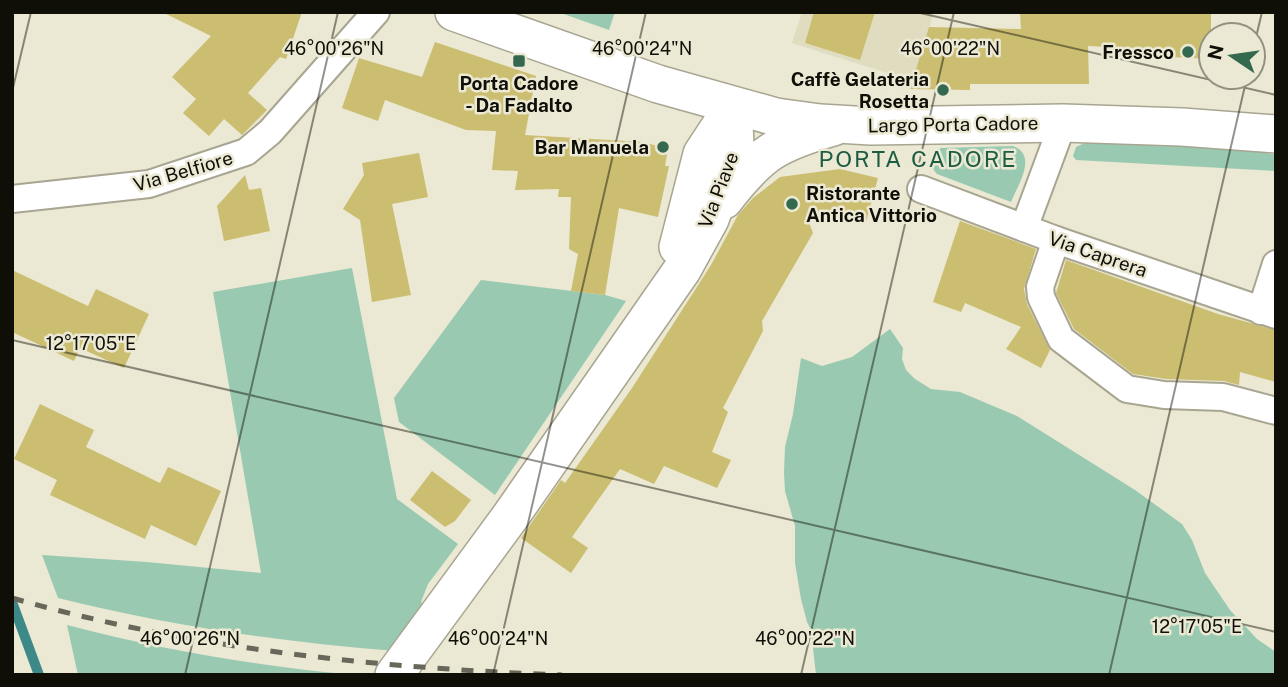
<svg xmlns="http://www.w3.org/2000/svg" width="1288" height="687" font-family="'Public Sans',sans-serif">
  <style>
    .built { fill: #e0dcc0 }
    .green { fill: #99cab1 }
    .lines { fill: none; stroke-linecap: round; stroke-linejoin: round }
    .stream { stroke: #3d8987; stroke-width: 10 }
    .building { fill: #cbbe71 }
    .street-casing { stroke: #a8a591; stroke-width: 30 }
    .secondary-casing { stroke: #a8a591; stroke-width: 40 }
    .street { stroke: #fff; stroke-width: 26 }
    .secondary { stroke: #fff; stroke-width: 37 }
    .rail { stroke: #69675a; stroke-width: 5; stroke-dasharray: 12 12; stroke-linecap: butt }
    .ticks { fill: none; stroke: #0f0e07; stroke-width: 2; stroke-opacity: 0.45 }
    .poi-dot { fill: #34694f; stroke: #ebe8d3; stroke-width: 2.5 }
    .labels { text-anchor: middle; dominant-baseline: central; stroke-width: 5; stroke-linejoin: round; paint-order: stroke }
    .poi-label { font-size: 19px; font-weight: bold; fill: #0f0e07; stroke: #ebe8d3; text-anchor: end }
    .street-label { font-size: 19px; fill: #0f0e07; stroke: #ebe8d3 }
    .quarter-label { font-size: 23px; letter-spacing: 2px; fill: #1c5c40; stroke: #ebe8d3 }
    .ticks-label { font-size: 18px; text-anchor: middle; fill: #0f0e07; stroke: #ebe8d3; stroke-width: 5; stroke-linejoin: round; paint-order: stroke }
  </style>
  <rect width="100%" height="100%" fill="#ebe8d3"/>
  <!-- built -->
  <path class="built" d="M802,12H934L913,81L792,43Z"/>
  <!-- green -->
  <g class="green">
    <path d="M558,12H615L609,30Z"/>
    <path d="M1087,142L1233,146L1276,155V171L1076,160L1073,156L1076,147Z"/>
    <path d="M1013,146C1038,155 1018,185 1011,202L937,174C928,165 930,154 941,148Z"/>
    <path d="M352,268L397,499L458,544L428,584L421,602L427,607L396,651C281,642 170,626 58,598L42,555L147,562L261,573L213,292Z"/>
    <path d="M481,280L605,295L626,301L495,495L399,422L394,398Z"/>
    <path d="M890,329L903,348L902,359L906,370L915,379L931,389L960,392L1017,416L1135,490L1182,524L1192,540L1205,573L1230,610L1257,639L1276,652V675H816L811,630L807,622L801,599L795,563V526L785,491L784,473L785,447L793,414L801,358L822,366L852,357Z"/>
    <path d="M67,625C163,650 256,666 355,675H78Z"/>
  </g>
  <g class="lines">
    <!-- stream -->
    <path class="stream" d="M12,602L39,675"/>
  </g>
  <!-- building -->
  <g class="building">
    <path d="M162,12H302L286,59L280,57L248,93L267,110L242,135L224,119L209,136L183,113L196,99L172,77L211,36Z"/>
    <path d="M814,12H875L860,60L805,43Z"/>
    <path d="M1020,12H1211V59L1171,57V50L1088,46L1089,84H970V90L910,89L929,27L1021,29Z"/>
    <path d="M435,42L536,76L525,135L643,142L668,149L665,166H669L658,217L619,208L605,295L571,291L578,254L569,249L571,197H558L559,189L515,190L518,171L492,170L496,131L466,130L385,100L378,121L342,108L359,58L422,77Z"/>
    <path d="M419,153L428,197L392,204L411,295L372,302L360,220L343,209L364,175L362,163Z"/>
    <path d="M840,169L878,178L866,222L807,217L813,233L762,321L763,331L723,408L728,412L712,452L731,460L717,488L664,466L654,484L620,469L572,537L588,548L571,573L521,538L561,480L565,483L632,388L711,265L738,215L753,198L780,177Z"/>
    <path d="M245,175L249,190L261,188L270,231L224,241L217,206Z"/>
    <path d="M960,221L1036,249L1024,289L1027,304L1050,350L1041,368L1006,349L1021,327L965,303L961,312L933,302Z"/>
    <path d="M1066,260L1218,314L1276,330V382L1240,372L1239,385L1224,381L1166,379L1133,374L1074,329L1056,293Z"/>
    <path d="M12,270L88,306L96,289L149,314L124,368L80,348L74,361L12,332Z"/>
    <path d="M40,404L94,430L86,447L160,483L168,467L221,491L196,546L151,525L145,539L50,495L57,480L14,459Z"/>
    <path d="M432,471L471,500L455,521L445,527L410,500Z"/>
  </g>
  <g class="lines">
    <defs>
      <g id="street">
        <path d="M921,189L1056,240L1276,315"/>
        <path d="M12,199L149,184L246,152L270,132L376,12"/>
        <path d="M1024,228L1063,123"/>
        <path d="M1056,240L1040,287L1041,297L1061,339L1127,389L1164,395L1223,397L1276,411"/>
        <path d="M1261,311L1276,264"/>
      </g>
      <g id="secondary">
        <path d="M454,12L658,84L776,117L820,123L871,126L1063,123L1182,127L1276,134"/>
        <path d="M724,200C760,153 777,143 833,127"/>
        <path d="M678,247L702,154L733,107"/>
        <path d="M394,675L510,517L682,270L710,219L727,173L735,144L733,107"/>
      </g>
    </defs>
    <!-- street casing -->
    <use href="#street" class="street-casing"/>
    <!-- secondary casing -->
    <use href="#secondary" class="secondary-casing"/>
    <!-- street -->
    <use href="#street" class="street"/>
    <!-- secondary -->
    <use href="#secondary" class="secondary"/>
    <!-- rail -->
    <path class="rail" d="M12,598C191,649 377,668 562,675"/>
  </g>
  <!-- ticks -->
  <path class="ticks" d="M916,12L1276,95M1253,50L1262,12M12,92L31,12M12,340L1276,632M185,675L338,12M493,675L646,12M801,675L954,12M1109,675L1247,77"/>
  <!-- markers -->
  <g class="poi-dot">
    <circle cx="1188" cy="52" r="7"/>
    <rect x="512" y="54" width="14" height="14" rx="3.5"/>
    <circle cx="943" cy="90" r="7"/>
    <circle cx="663" cy="147" r="7"/>
    <circle cx="792" cy="204" r="7"/>
  </g>
  <g class="labels">
    <!-- poi labels -->
    <g class="poi-label">
      <text x="1174" y="52">Fressco</text>
      <text x="929" y="79">Caffè Gelateria<tspan x="929" dy="22">Rosetta</tspan></text>
      <text x="519" y="83" text-anchor="middle">Porta Cadore<tspan x="519" dy="22">- Da Fadalto</tspan></text>
      <text x="649" y="147">Bar Manuela</text>
      <text x="806" y="193" text-anchor="start">Ristorante<tspan x="806" dy="22">Antica Vittorio</tspan></text>
    </g>
    <!-- street labels -->
    <g class="street-label">
      <text transform="translate(953 124) rotate(-1)">Largo Porta Cadore</text>
      <text transform="translate(183 171) rotate(-16)">Via Belfiore</text>
      <text transform="translate(718 190) rotate(-69)">Via Piave</text>
      <text transform="translate(1098 254) rotate(19)">Via Caprera</text>
    </g>
    <!-- quarter labels -->
    <g class="quarter-label">
      <text x="918" y="158">PORTA CADORE</text>
    </g>
  </g>
  <g class="ticks-label">
    <text x="334" y="55">46°00'26"N</text>
    <text x="642" y="55">46°00'24"N</text>
    <text x="950" y="55">46°00'22"N</text>
    <text x="91" y="350">12°17'05"E</text>
    <text x="1197" y="633">12°17'05"E</text>
    <text x="190" y="645">46°00'26"N</text>
    <text x="498" y="645">46°00'24"N</text>
    <text x="805" y="645">46°00'22"N</text>
  </g>
  <!-- border -->
  <rect width="1288" height="687" fill="none" stroke="#0f0e07" stroke-width="28"/>
  <!-- north arrow -->
  <g transform="translate(1232 56) rotate(283)"><circle r="33" fill="#ebe8d3" stroke="#939181" stroke-width="2"/>
  <path d="M0-5L12 26L0 18L-12 26Z" fill="#34694f"/>
  <text y="-10" font-size="19" font-weight="bold" text-anchor="middle" fill="#0f0e07">N</text>
  </g>
</svg>
